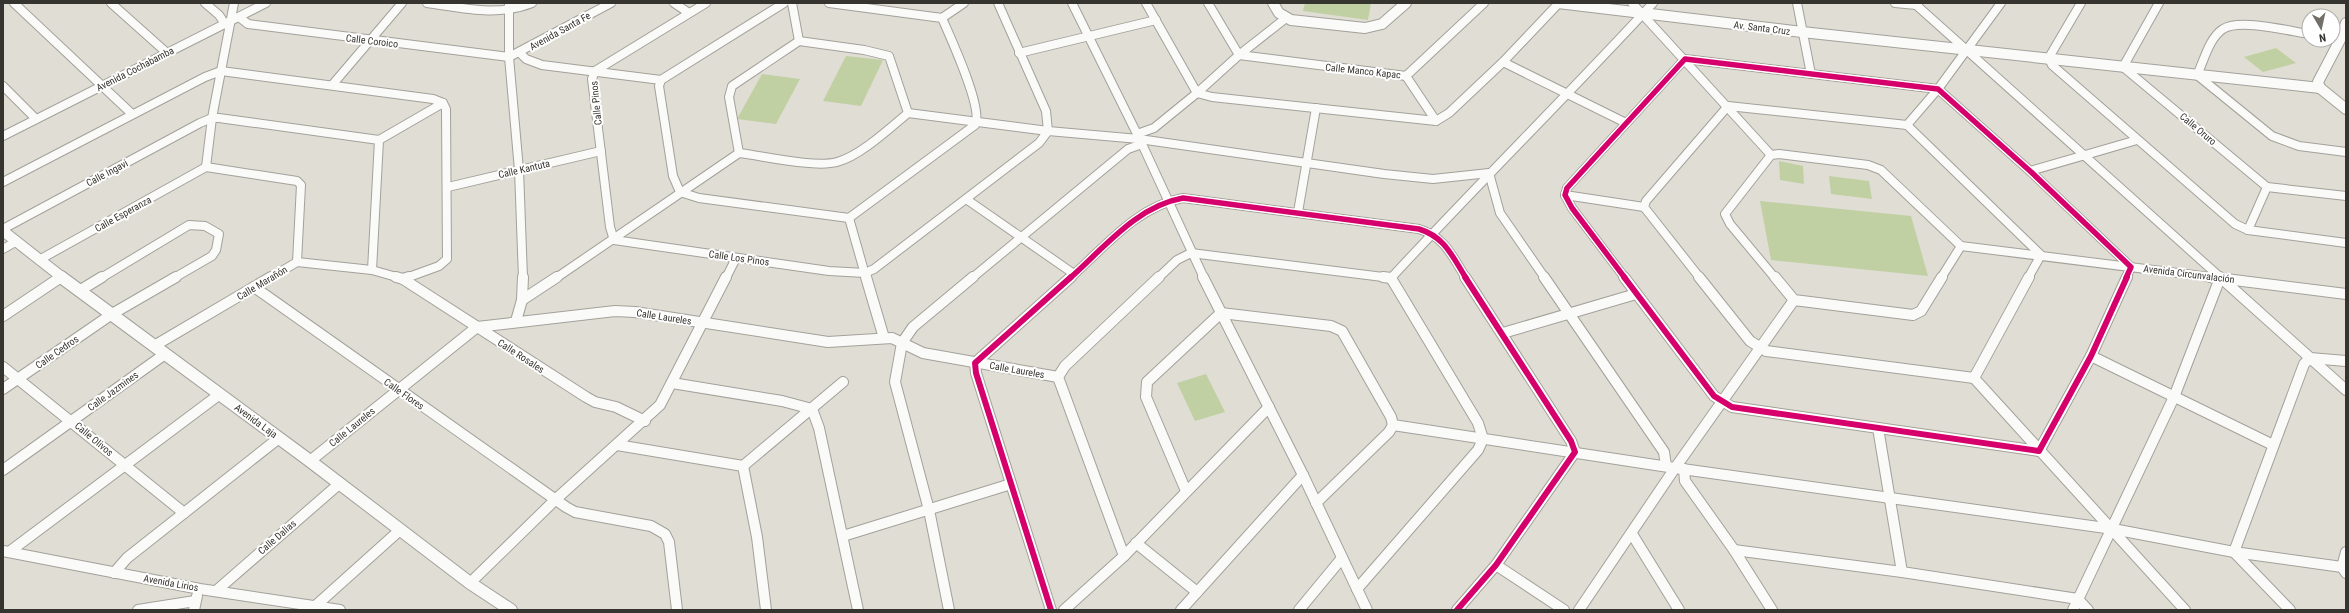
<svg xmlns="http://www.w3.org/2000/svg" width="2349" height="613" font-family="'Roboto Condensed',sans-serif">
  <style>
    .green { fill: #c1d0a2 }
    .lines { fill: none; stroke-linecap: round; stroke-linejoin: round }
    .minor-far1-casing { stroke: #a3a19a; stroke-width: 10 }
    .minor-casing { stroke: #a3a19a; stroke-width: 12 }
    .tertiary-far1-casing { stroke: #a3a19a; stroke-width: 12 }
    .tertiary-casing { stroke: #a3a19a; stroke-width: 14 }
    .minor-far1 { stroke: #fafaf9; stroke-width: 8 }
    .minor { stroke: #fafaf9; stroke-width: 10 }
    .tertiary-far1 { stroke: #fafaf9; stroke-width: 10 }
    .tertiary { stroke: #fafaf9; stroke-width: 12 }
    .cycleway-far1-casing { stroke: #fff; stroke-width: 8 }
    .cycleway-casing { stroke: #fff; stroke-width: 9 }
    .cycleway-far1 { stroke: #d6006c; stroke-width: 5.5 }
    .cycleway { stroke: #d6006c; stroke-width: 6 }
    .labels { text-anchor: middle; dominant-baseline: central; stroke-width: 4; stroke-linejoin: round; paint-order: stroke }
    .street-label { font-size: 10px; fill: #36342e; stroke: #fff }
  </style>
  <rect width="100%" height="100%" fill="#dfddd4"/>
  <!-- green -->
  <g class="green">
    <path d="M1305,3H1371L1368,20L1303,11Z"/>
    <path d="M2276,48L2296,63L2263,72L2244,57Z"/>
    <path d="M846,56L883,60L861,106L823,101Z"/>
    <path d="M762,74L800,79L776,124L737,119Z"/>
    <path d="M1779,161L1803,166L1804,184L1780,180Z"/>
    <path d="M1829,176L1869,181L1872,199L1831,194Z"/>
    <path d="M1760,201L1911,216L1928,276L1771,260Z"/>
    <path d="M1206,374L1225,412L1195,421L1177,383Z"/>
  </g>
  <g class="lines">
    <defs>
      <g id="minor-far1">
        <path d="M14,3L132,114"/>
        <path d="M111,3L167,53"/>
        <path d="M205,3L219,15L225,24"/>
        <path d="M427,3C463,8 497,17 532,3"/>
        <path d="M509,3V57L519,170L523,278"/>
        <path d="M674,3L689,13"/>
        <path d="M784,3L661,80L659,86L673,176L680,192L699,198L849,218L975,125C984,109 950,37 942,18"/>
        <path d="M792,3L799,41"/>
        <path d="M829,3L942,18L964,3"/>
        <path d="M1072,3L1142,144L1204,278"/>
        <path d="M1146,3L1197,93L1239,55L1286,18"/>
        <path d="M1208,3L1239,55"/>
        <path d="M1632,3L1771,155"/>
        <path d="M1797,3L1811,74"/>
        <path d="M1895,3L1916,5L1918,3"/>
        <path d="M1914,3L2221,278"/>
        <path d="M2081,3L2051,54L2049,59L2052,65L2235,224L2248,230L2346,243"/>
        <path d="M2159,3L2123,67L2267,187L2346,196"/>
        <path d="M239,17L248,24L509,57L611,3"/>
        <path d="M2309,34C2289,31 2239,18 2223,29C2209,38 2204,61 2197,75L2272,136L2299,146L2346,152"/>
        <path d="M799,41L864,50L889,56L908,113C890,128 860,156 837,162C814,168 764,156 739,153L729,97L732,86Z"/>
        <path d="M520,53L526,59L542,65L661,80"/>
        <path d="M1019,53L1156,20"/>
        <path d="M1239,55L1406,76L1484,3"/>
        <path d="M1503,62L1626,123"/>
        <path d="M1406,76L1436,121"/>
        <path d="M333,84L402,3"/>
        <path d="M3,86L36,119"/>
        <path d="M908,113L1048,131L1139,139L1384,174L1433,179L1489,173"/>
        <path d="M1907,125L1938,89L2001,3"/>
        <path d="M1137,134L1154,128L1197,93L1212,97L1436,121L1449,113L1503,62L1559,3"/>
        <path d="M3,136L266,3"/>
        <path d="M379,140L443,103"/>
        <path d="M206,167L297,181L301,185L297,262"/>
        <path d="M206,167L212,118L234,3"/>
        <path d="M2030,171L2137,140"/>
        <path d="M1489,173L1500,213L1545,278"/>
        <path d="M3,182L205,77L221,71L433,99L443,103L446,109L447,259L439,266L406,278"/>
        <path d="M448,187L601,151"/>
        <path d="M1565,195L1644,207"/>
        <path d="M966,199L1074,274"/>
        <path d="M1298,212L1316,108"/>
        <path d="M849,218L866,278"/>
        <path d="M3,229L200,123L212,118H219L379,140L372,270"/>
        <path d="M2248,230L2267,187"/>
        <path d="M614,240L829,271L865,273L874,269L1039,143L1048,131L1046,111L998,3"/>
        <path d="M614,240L610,227L592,79L595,71L706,3"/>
        <path d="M1961,246L2218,278"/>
        <path d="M3,249L17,241"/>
        <path d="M39,260L206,167"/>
        <path d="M60,278L61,277"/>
        <path d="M101,278L189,225L205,226L219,234L216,250L212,256L174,278"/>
        <path d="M270,278L297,262L372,270L400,278"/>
        <path d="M556,278L739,153"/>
        <path d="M726,278L736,258"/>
        <path d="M972,278L1128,149L1142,144"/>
        <path d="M1070,278C1104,248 1137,206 1183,198L1419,229C1445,237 1452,256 1466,278"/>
        <path d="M1158,278L1177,260L1191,253L1391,278"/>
        <path d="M1391,278C1477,185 1567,96 1653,3"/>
        <path d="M1625,278L1572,208L1565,195L1567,188L1685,59L1938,89L2030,171L2131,267L2126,278"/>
        <path d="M1700,278L1644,207L1646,201L1728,106L1907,125L2041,255L2028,278"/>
        <path d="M1775,278L1730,224L1725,214L1771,155L1779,154L1868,165L1881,170L1961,246L1941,278"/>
      </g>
      <g id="minor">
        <path d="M396,277L403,279L586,397L595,402L616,407L645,421"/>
        <path d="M866,277L884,338"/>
        <path d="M1203,277L1303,475L1367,610"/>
        <path d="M1383,277L1391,278"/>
        <path d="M1544,277L1664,452L1666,466"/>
        <path d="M1624,277L1714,396L1732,407L2039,451L2091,356L2127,277"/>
        <path d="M1699,277L1750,341L1766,351L1974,378L2029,277"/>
        <path d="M1775,277L1794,300L1913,315L1921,311L1942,277"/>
        <path d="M2210,277L2346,294"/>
        <path d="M2220,277L2346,390"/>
        <path d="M403,279L409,277"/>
        <path d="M254,287L566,507L575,512L651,526L665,534L669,542L677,610"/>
        <path d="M79,291L102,277"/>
        <path d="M522,300L557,277"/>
        <path d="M3,316L61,277"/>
        <path d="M516,321L522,300L523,277"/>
        <path d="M1503,333L1636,294"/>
        <path d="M154,346L271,277"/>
        <path d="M2091,356L2273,445"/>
        <path d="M3,367L184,513"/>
        <path d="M1974,378L2185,610"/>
        <path d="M672,383L782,401L812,409L819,428L858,610"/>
        <path d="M3,389L112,314L176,277"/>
        <path d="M1393,425L1675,468L2113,529L2234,552L2342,567"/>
        <path d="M1878,428L1902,572"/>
        <path d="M617,445L743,466L757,537L766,610"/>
        <path d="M310,461L477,327L615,311L635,312L828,342L892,338L923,353L1058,377"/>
        <path d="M743,466L843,382"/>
        <path d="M1684,469L1685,481L1734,550L1772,610"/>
        <path d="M3,470L165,354"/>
        <path d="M1186,491L1146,397L1147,382L1221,313L1331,326L1342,331L1391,417L1393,425L1389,432L1316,503"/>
        <path d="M1632,534L1679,610"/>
        <path d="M843,536L1011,484"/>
        <path d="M1136,543L1197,592"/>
        <path d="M1734,550L1902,572L2078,599L2088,610"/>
        <path d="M3,551L200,589L340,610"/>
        <path d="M9,552L220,394"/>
        <path d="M2346,552L2342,567L2346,573"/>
        <path d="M1124,556L1058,377L1065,366L1159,277"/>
        <path d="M1496,565L1564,610"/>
        <path d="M114,573L127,558L279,438"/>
        <path d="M470,583L555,500L660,405L726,277"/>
        <path d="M1357,589L1478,450L1483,439L1478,423L1391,278"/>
        <path d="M216,591L339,484"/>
        <path d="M312,609L400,530"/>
        <path d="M138,610L195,601"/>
        <path d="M194,610L197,596"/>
        <path d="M949,610L929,510L895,382L902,343L913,327L973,277"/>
        <path d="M1051,610L976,373L975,363L1071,277"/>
        <path d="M1064,610L1124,556L1269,407"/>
        <path d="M1181,610L1303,475"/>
        <path d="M1299,610L1342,558"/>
        <path d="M1457,610L1496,565L1575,452L1571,441L1465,277"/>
        <path d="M1579,610L1675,468L1794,300"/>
        <path d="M2073,610L2174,397L2220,278"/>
        <path d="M2290,610L2234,552L2304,364L2310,358L2346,361"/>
      </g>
      <g id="tertiary-far1">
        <path d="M1273,3L1279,13L1291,20L1365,28L1382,24L1406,3"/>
        <path d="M1558,3L1802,32L2320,88"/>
        <path d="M2320,88L2318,82L2341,38L2346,23"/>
        <path d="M2320,88L2346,109"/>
        <path d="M3,231L63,278"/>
      </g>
      <path id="tertiary" d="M61,277L310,461L470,583L511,610"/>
    </defs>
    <!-- minor-far1 casing -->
    <use href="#minor-far1" class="minor-far1-casing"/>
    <!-- minor casing -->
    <use href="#minor" class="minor-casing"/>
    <!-- tertiary-far1 casing -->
    <use href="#tertiary-far1" class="tertiary-far1-casing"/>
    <!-- tertiary casing -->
    <use href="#tertiary" class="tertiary-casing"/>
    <!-- minor-far1 -->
    <use href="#minor-far1" class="minor-far1"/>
    <!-- minor -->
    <use href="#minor" class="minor"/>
    <!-- tertiary-far1 -->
    <use href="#tertiary-far1" class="tertiary-far1"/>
    <!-- tertiary -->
    <use href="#tertiary" class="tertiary"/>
    <defs>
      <g id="cycleway-far1">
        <path d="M1070,278C1104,248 1137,206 1183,198L1419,229C1445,237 1452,256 1466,278"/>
        <path d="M1625,278L1572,208L1565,195L1567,188L1685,59L1938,89L2030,171L2131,267L2126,278"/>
      </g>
      <g id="cycleway">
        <path d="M1624,277L1714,396L1732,407L2039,451L2091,356L2127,277"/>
        <path d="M1051,610L976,373L975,363L1071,277"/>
        <path d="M1457,610L1496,565L1575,452L1571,441L1465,277"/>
      </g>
    </defs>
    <!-- cycleway-far1 casing -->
    <use href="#cycleway-far1" class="cycleway-far1-casing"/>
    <!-- cycleway casing -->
    <use href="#cycleway" class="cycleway-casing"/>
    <!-- cycleway-far1 -->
    <use href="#cycleway-far1" class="cycleway-far1"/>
    <!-- cycleway -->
    <use href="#cycleway" class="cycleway"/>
  </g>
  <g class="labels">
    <!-- street labels -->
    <g class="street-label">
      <text transform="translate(1762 28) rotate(7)">Av. Santa Cruz</text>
      <text transform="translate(560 31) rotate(-29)">Avenida Santa Fe</text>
      <text transform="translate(372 41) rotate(7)">Calle Coroico</text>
      <text transform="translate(135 69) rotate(-27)">Avenida Cochabamba</text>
      <text transform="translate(1363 71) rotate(6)">Calle Manco Kapac</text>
      <text transform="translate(596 103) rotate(-96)">Calle Pinos</text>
      <text transform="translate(2198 129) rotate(40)">Calle Oruro</text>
      <text transform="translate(524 169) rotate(-13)">Calle Kantuta</text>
      <text transform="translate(107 173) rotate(-28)">Calle Ingavi</text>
      <text transform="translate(123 214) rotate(-29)">Calle Esperanza</text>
      <text transform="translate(739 258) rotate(8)">Calle Los Pinos</text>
      <text transform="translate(2189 274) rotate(7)">Avenida Circunvalación</text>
      <text transform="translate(262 283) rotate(-31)">Calle Marañón</text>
      <text transform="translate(664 317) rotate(9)">Calle Laureles</text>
      <text transform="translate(57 352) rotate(-35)">Calle Cedros</text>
      <text transform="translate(521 356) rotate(33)">Calle Rosales</text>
      <text transform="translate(1017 370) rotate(10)">Calle Laureles</text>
      <text transform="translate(113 391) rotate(-36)">Calle Jazmines</text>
      <text transform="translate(404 394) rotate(35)">Calle Flores</text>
      <text transform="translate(256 421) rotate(36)">Avenida Laja</text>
      <text transform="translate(352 427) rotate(-39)">Calle Laureles</text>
      <text transform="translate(94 439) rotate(40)">Calle Olivos</text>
      <text transform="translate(277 537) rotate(-41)">Calle Dalias</text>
      <text transform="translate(171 583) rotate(10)">Avenida Lirios</text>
    </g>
  </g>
  <!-- border -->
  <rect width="2349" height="613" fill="none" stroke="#36342e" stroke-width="8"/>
  <!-- north arrow -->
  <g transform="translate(2321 28) rotate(171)"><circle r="19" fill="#ffffff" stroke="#afaeab"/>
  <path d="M0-3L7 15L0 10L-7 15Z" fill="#716f68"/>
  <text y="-6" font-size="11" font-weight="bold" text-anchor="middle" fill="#36342e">N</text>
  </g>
</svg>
